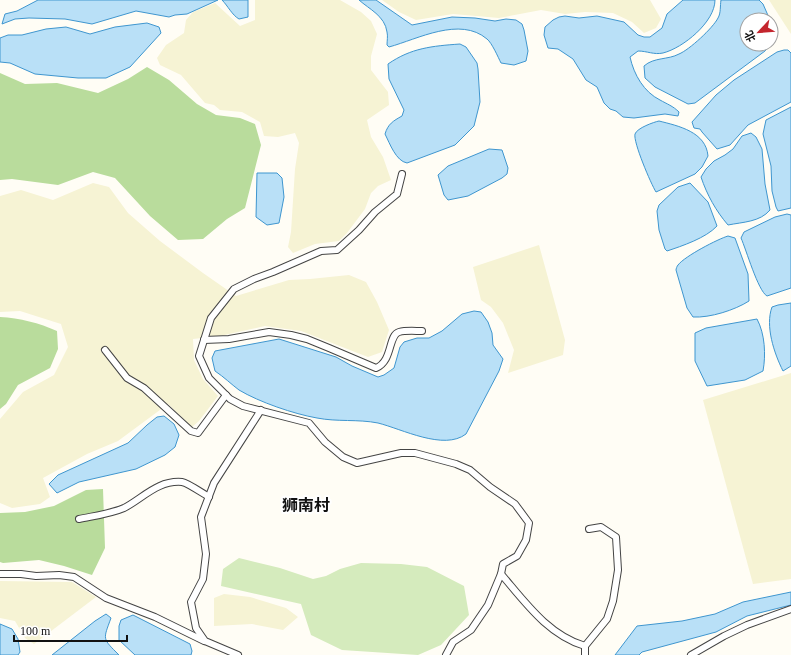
<svg xmlns="http://www.w3.org/2000/svg" width="791" height="655" font-family="'Times New Roman','Noto Sans SC',serif">
  <style>
    .farmland { fill: #f6f3d4 }
    .green { fill: #d5ebbd }
    .forest { fill: #b9dc9c }
    .water { fill: #b9e0f7; stroke: #3f96cf }
    .lines { fill: none; stroke-linecap: round; stroke-linejoin: round }
    .street-casing { stroke: #444; stroke-width: 8 }
    .street { stroke: #fff; stroke-width: 6 }
    .labels { text-anchor: middle; dominant-baseline: central; stroke-width: 4; stroke-linejoin: round; paint-order: stroke }
    .quarter-label { font-size: 16px; font-weight: bold; fill: #111; stroke: #fff }
  </style>
  <rect width="100%" height="100%" fill="#fffdf5"/>
  <!-- farmland -->
  <g class="farmland">
    <path d="M255,0H340L361,12L371,21L377,34L371,56V70L388,92L389,105L367,120L371,137L383,157L391,180L378,186L371,193L365,209L347,233L339,241L315,244L293,253L288,247L291,232L295,169L299,143L295,133L278,137L264,136L260,122L242,112L220,110L214,105L205,103L181,75L160,65L157,58L166,45L184,33L186,20L193,12L215,3L240,26L255,20Z"/>
    <path d="M382,0H650L661,19L656,28L644,33L632,22L613,13L585,12L565,14L541,10L499,18L453,14L416,20L399,12Z"/>
    <path d="M769,0H791V34Z"/>
    <path d="M93,183L109,187L128,213L160,241L203,273L236,296L289,280L310,279L349,275L366,282L377,302L389,330L382,352L368,357L301,331L265,326L220,336L193,339L194,360L203,379L218,396L199,421L192,427L168,404L118,441L87,454L43,478L50,497L40,504L12,508L0,503V419L23,392L54,375L68,347L61,324L20,311L0,312V196L21,190L53,200Z"/>
    <path d="M539,245L565,340L563,355L508,373L514,350L503,323L491,307L481,300L473,267Z"/>
    <path d="M791,373V579L753,584L703,400Z"/>
    <path d="M0,581L72,582L96,597L34,644L25,638L15,621L0,618Z"/>
    <path d="M224,594L250,597L286,608L298,617L283,630L252,624L214,626V598Z"/>
  </g>
  <!-- green -->
  <path class="green" d="M239,558L280,568L313,579L326,576L340,569L361,563L401,564L427,567L464,586L469,615L441,645L418,655L342,650L311,635L301,604L221,586L223,569Z"/>
  <!-- forest -->
  <g class="forest">
    <path d="M147,67L169,80L197,104L216,115L240,118L255,124L261,145L245,208L227,219L203,239L178,240L150,216L115,178L93,172L58,185L12,179L0,180V73L25,84L57,83L98,93L128,79Z"/>
    <path d="M0,317C20,318 39,323 57,331L58,349L50,368L18,385L6,404L0,409Z"/>
    <path d="M103,489L105,548L92,575L64,566L39,560L3,563L0,562V513L25,512L54,506L86,490Z"/>
  </g>
  <!-- water -->
  <g class="water">
    <path d="M38,0H218L187,14L175,15L169,17L136,11L92,24L65,19L29,18L15,19L2,24L5,14L17,11Z"/>
    <path d="M222,0H248V17L239,19C232,15 228,6 222,0Z"/>
    <path d="M359,0H376L412,25L452,17L475,18L495,21L506,19L516,20L522,24L524,30L528,51L526,61L514,65L501,63C498,57 492,43 487,39C460,16 418,39 389,47L387,45C387,41 388,36 387,32C385,16 369,9 359,0Z"/>
    <path d="M683,0H715C715,22 683,48 663,53C654,55 647,51 638,51L630,57C634,75 644,92 660,100C667,104 673,106 679,112L678,116L665,114L634,118L623,117L616,111L610,109L604,103L597,87L586,80L573,59L558,49L548,48L544,35L545,27L553,20L559,17L565,16L579,18L597,16L624,22L638,35L644,37H650L662,28L667,14Z"/>
    <path d="M721,0H759L763,4L770,20H747V44H770L765,51L695,103L688,104L655,87L645,78L644,66C654,57 668,60 679,54C689,50 713,28 718,18C721,13 720,6 721,0Z"/>
    <path d="M147,23L159,27L161,33L130,67L106,78H78L35,74L10,63L0,62V38L8,35H22L46,29L66,27L90,34L115,27Z"/>
    <path d="M460,44L466,47L477,63L478,69L480,102L474,126L455,145L407,163C396,161 390,144 385,134C388,124 393,121 402,116L404,110L389,79L388,64C411,48 432,46 460,44Z"/>
    <path d="M784,50H788L791,53V102L748,125L730,145L717,149L702,132L700,129L694,128L692,122L716,95L734,80L777,52Z"/>
    <path d="M791,107V208L778,211L776,207L772,191L771,166L763,134L766,120Z"/>
    <path d="M659,121C679,126 706,132 708,156L702,167L695,174L656,192C651,184 633,142 635,134C637,128 654,122 659,121Z"/>
    <path d="M751,133L756,137L762,149L765,184L770,210C760,222 743,222 728,225C716,211 707,195 701,177L706,169L714,161L725,155L733,149L742,136Z"/>
    <path d="M489,149L502,150L508,168L507,174L502,178L468,196L448,200L444,195L438,175L448,166Z"/>
    <path d="M257,173H277L282,178L284,197L279,223L267,225L256,217Z"/>
    <path d="M690,183L708,202L717,226C706,238 682,246 667,251L665,249L659,230L657,211L659,205L678,187Z"/>
    <path d="M787,214L791,215V288L767,296C758,291 746,249 741,238L744,232L775,217Z"/>
    <path d="M728,236L735,238L748,274L749,301C735,310 710,318 693,317L687,308L676,270C676,269 677,266 678,265C685,256 718,239 728,236Z"/>
    <path d="M791,303V366L783,371C774,353 765,326 772,307L778,305Z"/>
    <path d="M474,311L481,312L488,322L492,333L493,345L503,359L499,371L466,434C444,451 402,429 378,423C358,419 337,422 317,418C294,414 259,402 239,390C231,384 224,377 215,371L212,358L215,351L279,339L336,357L352,366L378,377L384,375L394,368L400,347L404,342L417,338H429L442,331L462,314Z"/>
    <path d="M757,319C765,334 766,355 763,371L745,380L707,386L695,361V333L706,328Z"/>
    <path d="M164,416L174,424L179,435L175,447L165,455L136,469L79,482L57,493L49,484L58,475L128,443L147,425L157,417Z"/>
    <path d="M791,592V605L747,616L716,632L642,652L639,655H615L637,626L682,621L715,614L743,602Z"/>
    <path d="M106,614L111,618C103,640 102,638 119,655H52L95,621Z"/>
    <path d="M133,615L190,644L192,651L191,655H135L119,640V626L121,620Z"/>
    <path d="M0,624L12,629L18,639L20,652L18,655H0Z"/>
  </g>
  <g class="lines">
    <defs>
      <g id="street">
        <path d="M402,174L397,194L375,212L359,230L337,250L321,251L273,272L254,279L234,289L211,318L199,356L209,378L230,399L243,406L309,423L325,442L343,457L357,463L401,453H415L456,464L470,470L490,487L515,504L529,523L526,540L517,556L503,564L501,574L488,605L471,630L453,642L446,655"/>
        <path d="M204,340L229,339L269,332L291,335L307,339L329,348L376,368C393,361 388,335 399,332C406,330 415,331 422,331"/>
        <path d="M105,350L127,378L144,388L191,431L198,433L226,395"/>
        <path d="M79,519C93,516 110,514 124,508C143,498 158,480 182,482C188,483 202,493 209,497"/>
        <path d="M0,574H21L36,576L59,575L74,577L106,598L155,617L204,641"/>
        <path d="M501,574C525,602 548,635 585,646"/>
        <path d="M238,655L205,641L196,628L191,602L203,579L206,554L201,517L214,483L261,410"/>
        <path d="M585,655V646L607,619L613,601L618,570L616,537L601,527L589,529"/>
        <path d="M691,655L724,636L747,625L791,609"/>
      </g>
    </defs>
    <!-- street casing -->
    <use href="#street" class="street-casing"/>
    <!-- street -->
    <use href="#street" class="street"/>
  </g>
  <g class="labels">
    <!-- quarter labels -->
    <g class="quarter-label">
      <text x="306" y="505">狮南村</text>
    </g>
  </g>
  <!-- north arrow -->
  <g transform="translate(759 32) rotate(244)"><circle r="19" fill="#ffffff" stroke="#a0a0a0"/>
  <path d="M0-3L7 15L0 10L-7 15Z" fill="#c4262e"/>
  <text y="-6" font-size="11" font-weight="bold" text-anchor="middle" fill="#111111">北</text>
  </g>
  <!-- scale -->
  <path d="M14 635v6h113v-6" fill="none" stroke="#111111" stroke-width="2"/>
  <text x="20" y="635" font-size="12" fill="#111111" stroke="#ffffff" stroke-width="3" paint-order="stroke">100 m</text>
</svg>
